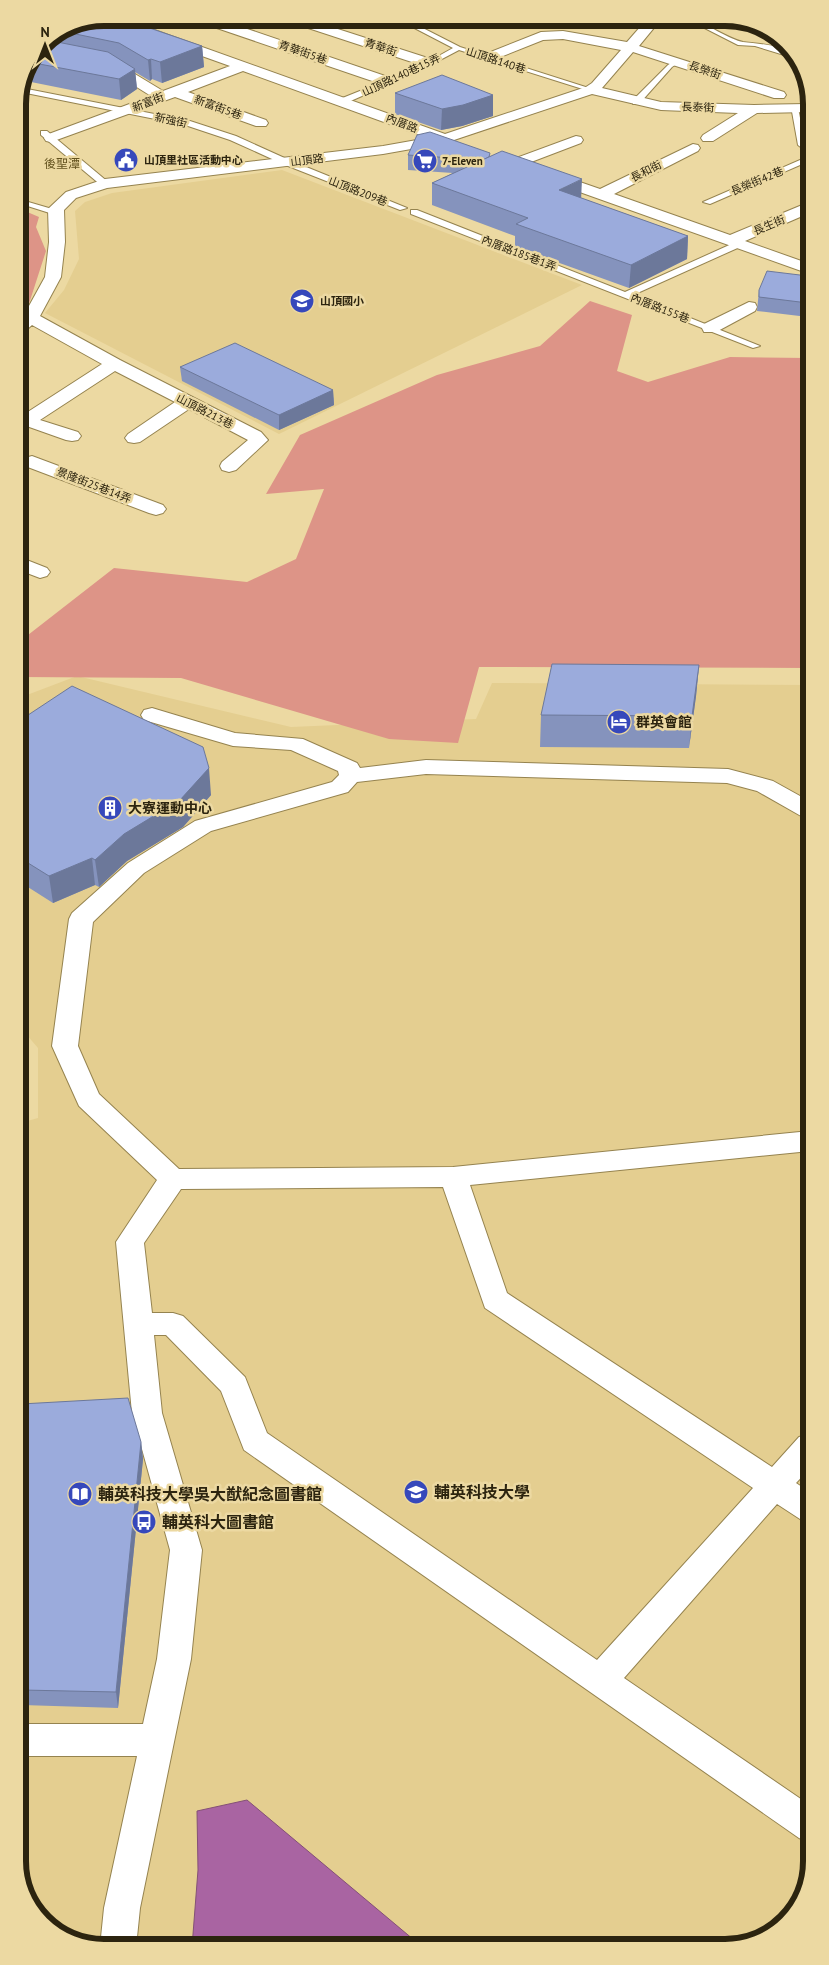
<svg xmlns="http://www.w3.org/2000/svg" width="829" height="1965" font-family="'PT Sans','Noto Sans TC',sans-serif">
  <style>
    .built { fill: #e4ce90 }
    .green { fill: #dd9487 }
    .water { fill: #a964a2; stroke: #845176 }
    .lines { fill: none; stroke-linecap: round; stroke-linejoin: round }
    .service-casing { stroke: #95834f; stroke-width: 2 }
    .minor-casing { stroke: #95834f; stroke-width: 2 }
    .service { fill: #fff; fill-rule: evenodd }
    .minor { fill: #fff; fill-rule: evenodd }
    .wall { fill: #8593bd }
    .shaded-wall { fill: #6c789a }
    .building { fill: #9babdc; stroke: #6c789a }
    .labels { text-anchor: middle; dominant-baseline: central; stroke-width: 5; stroke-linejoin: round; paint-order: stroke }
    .far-street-label { font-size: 11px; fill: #2c240f; stroke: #ecd9a2 }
    .far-poi-label { font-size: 11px; font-weight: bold; fill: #2c240f; stroke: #ecd9a2; text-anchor: start }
    .far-neighbourhood-label { font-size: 12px; fill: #63521e; stroke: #ecd9a2 }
    .poi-label { font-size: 14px; font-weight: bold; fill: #2c240f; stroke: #ecd9a2; text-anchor: start }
    .near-poi-label { font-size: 16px; font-weight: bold; fill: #2c240f; stroke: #ecd9a2; text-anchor: start }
    .rim { fill: none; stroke: #2c240f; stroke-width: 6 }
  </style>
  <rect width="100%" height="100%" fill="#ecd9a2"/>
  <!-- built -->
  <g class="built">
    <path d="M282,170L582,285L279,434L45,313L64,290L79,259L75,211L85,202L112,193Z"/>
    <path d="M77,676L291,727L476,719L492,683L809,685L811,1861L794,1913L753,1943L98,1947L51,1929L22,1889L20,1123L38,1118V1048L20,1027L19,698Z"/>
  </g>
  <!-- green -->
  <g class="green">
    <path d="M18,208L39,217L36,227L46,251L25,316L18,322Z"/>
    <path d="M590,301L632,315L617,371L648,382L730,357L808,358V668L479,667L458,743L389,739L181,678L19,677V642L114,568L247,582L296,559L324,489L266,494L300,435L437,375L540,346Z"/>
  </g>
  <!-- water -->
  <path class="water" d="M247,1800L420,1945L192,1947L198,1870L197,1811Z"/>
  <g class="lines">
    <defs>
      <g id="service">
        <path d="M685,18H693C705,24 731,40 743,42C758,44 784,44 794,58L755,46L738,45Z"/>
        <path d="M401,21H409L460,47L595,90L589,91L459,50L421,70L346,103H340V99L417,68L453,48Z"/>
        <path d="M676,60L681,61L672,67L639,104H633V100L668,65Z"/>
        <path d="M22,88L190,121L236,136L289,160L407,208L400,210L283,164L230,140L185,125L21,92Z"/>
        <path d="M791,106L798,108L807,152L798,145Z"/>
        <path d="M41,131H47L108,182V186H102L41,135Z"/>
        <path d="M807,157V162L710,204L703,202Z"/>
        <path d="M18,199L59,211L60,213L56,215L18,203Z"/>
        <path d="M411,210H417L625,292L736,242H742V246L633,295L760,346L753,348L411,214Z"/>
      </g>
      <g id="minor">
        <path d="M648,18H662L639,46L784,92L786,95L784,98H774L633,52L602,88L661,102L754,105L807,104V112L757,113L713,141H703L701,138L703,135L738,113L661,110L592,94L445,143L383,154L107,188L76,198L64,210L65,242L61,277L40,316L120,360L261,432L268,440L236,470L229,472L222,470L220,466L222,462L248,440L189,409L140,442L134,443L128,442L125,438L128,434L175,402L115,371L40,420L78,432L81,436L78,440L72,441L66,440L18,423L20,417L102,364L32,325L24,332L18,333V320L24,315L45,277L49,242L48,209L66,192L105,179L383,146L428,138L243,71L188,92L266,120L268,123L266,126H256L175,97L51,142L46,141L44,138L46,135L151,96L111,71L37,56L40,48L120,65L163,91L230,66L132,31L109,28L102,24L135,23L445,134L586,87L592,83L621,50L563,39L543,40L488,62L483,61L481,58L483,55L541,32L563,31L627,42Z"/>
        <path d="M227,22L394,79L396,82L394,85H384L211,26L209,23Z"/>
        <path d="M297,22H316L434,60L436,63L429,67L424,66L299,25Z"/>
        <path d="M576,136L581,137L583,140L581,143L518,167H508L506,164L508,161Z"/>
        <path d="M693,144L698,145L700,148L698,151L614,194L730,235L807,203V214L745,241L807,263V273L546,180L543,177L546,174L551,172L600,189Z"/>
        <path d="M749,302L755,303L757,307L755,311L716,332H704L702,328L704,324Z"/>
        <path d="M32,456L163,505L166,509L163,513L156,515L149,513L25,466L23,462L25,458Z"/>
        <path d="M19,557L47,568L50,572L47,576L40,578L19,570Z"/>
        <path d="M152,708L235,733L303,739L357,763L360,768L426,760L728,769L773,781L809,801V818L801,816L757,791L727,783L426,774L357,782L348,792L211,831L144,873L93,922L78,1046L99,1094L179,1169L453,1167L810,1131V1151L470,1185L507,1293L772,1467L799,1437L810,1434L811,1467L796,1483L811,1493V1523L800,1519L777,1504L624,1678L811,1806V1843L799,1838L244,1450L221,1391L166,1335H154L162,1413L202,1550L191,1659L140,1908L136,1947H100L104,1908L137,1756H22V1724H143L157,1659L170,1550L132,1413L116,1242L157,1180L79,1106L52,1046L69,919L72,913L128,863L195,821L332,782L339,775L338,771L291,750L233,746L144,720L141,715L144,710ZM443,1187L485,1308L753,1488L597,1660L267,1433L245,1377L183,1316L173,1313H152L144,1243L181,1189Z"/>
      </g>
    </defs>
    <!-- service casing -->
    <use href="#service" class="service-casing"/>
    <!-- minor casing -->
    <use href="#minor" class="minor-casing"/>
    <!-- service -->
    <use href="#service" class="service"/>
    <!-- minor -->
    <use href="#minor" class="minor"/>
  </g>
  <!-- wall -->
  <g class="wall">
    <path d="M71,24L202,46L204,67L162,83L152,79L150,81L135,72L137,89L121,100L26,81L43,43Z"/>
    <path d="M395,93L493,95V116L462,126L441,130L395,114Z"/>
    <path d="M408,155L490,156L581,198L688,236L687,259L629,288L515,247V236L432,205V183L453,173L408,170Z"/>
    <path d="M808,276V317L757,311L759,290Z"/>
    <path d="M180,367L333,390L334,405L279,430L182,381Z"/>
    <path d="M699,665L696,696L689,748L540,747L541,715Z"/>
    <path d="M19,721L211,795L183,827L127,861L99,887L95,885L53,903L20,882Z"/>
    <path d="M21,1404L141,1442L143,1459L118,1708L22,1705Z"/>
  </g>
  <!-- shaded-wall -->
  <g class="shaded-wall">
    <path d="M202,46L204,67L162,83L160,62Z"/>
    <path d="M151,59L152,79L150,81L148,60Z"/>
    <path d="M135,69L137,89L121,100L119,79Z"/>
    <path d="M493,95V116L462,126L441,130L442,109Z"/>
    <path d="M582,179L581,201L559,190Z"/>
    <path d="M688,236L687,259L629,288L631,265Z"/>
    <path d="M333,390L334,405L279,430V415Z"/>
    <path d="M699,665L696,696L689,748L692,716Z"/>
    <path d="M209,768L211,795L183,827L127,861L99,887L95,860L124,834Z"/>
    <path d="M92,858L95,885L53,903L49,876Z"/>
    <path d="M141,1442L143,1459L118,1708L116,1692Z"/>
  </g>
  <!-- building -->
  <g class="building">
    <path d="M135,23L202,46L160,62L151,59L148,60L119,43L61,31L71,24Z"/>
    <path d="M47,40L108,52L135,69L119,79L34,63L43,43Z"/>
    <path d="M442,75L493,95L463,105L442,109L395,93Z"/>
    <path d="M430,132L490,153L489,157L483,160L408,155L417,135Z"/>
    <path d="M502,151L582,179L559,190L688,236L631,265L516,224L528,218L432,183Z"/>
    <path d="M767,271L808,276V303L759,297V290Z"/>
    <path d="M235,343L333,390L279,415L180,367Z"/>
    <path d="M552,664L699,665L692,716L541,715Z"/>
    <path d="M72,686L203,747L209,768L180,800L124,834L95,860L92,858L49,876L20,858L19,721Z"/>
    <path d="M128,1398L141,1442L116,1692L22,1690L21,1404Z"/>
  </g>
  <!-- icons -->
  <defs>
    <symbol id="civic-disc" viewBox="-11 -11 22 22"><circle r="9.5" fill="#3648bb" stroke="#ecd9a2"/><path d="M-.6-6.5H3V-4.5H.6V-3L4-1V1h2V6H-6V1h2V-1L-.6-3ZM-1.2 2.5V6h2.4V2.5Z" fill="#fff"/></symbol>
    <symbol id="supermarket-disc" viewBox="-11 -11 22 22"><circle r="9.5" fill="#3648bb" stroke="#ecd9a2"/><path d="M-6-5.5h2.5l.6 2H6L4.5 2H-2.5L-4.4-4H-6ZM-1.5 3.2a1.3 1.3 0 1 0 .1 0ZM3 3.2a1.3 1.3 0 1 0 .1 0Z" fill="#fff"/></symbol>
    <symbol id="school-disc" viewBox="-11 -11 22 22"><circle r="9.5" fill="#3648bb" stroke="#ecd9a2"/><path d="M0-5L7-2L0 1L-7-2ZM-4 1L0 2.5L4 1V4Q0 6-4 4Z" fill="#fff"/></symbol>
    <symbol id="hotel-disc" viewBox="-11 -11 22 22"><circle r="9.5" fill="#3648bb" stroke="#ecd9a2"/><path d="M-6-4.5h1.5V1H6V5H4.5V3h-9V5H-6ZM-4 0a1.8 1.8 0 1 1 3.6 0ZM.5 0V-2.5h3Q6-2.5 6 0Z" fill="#fff"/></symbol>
    <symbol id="building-disc" viewBox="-11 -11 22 22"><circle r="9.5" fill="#3648bb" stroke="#ecd9a2"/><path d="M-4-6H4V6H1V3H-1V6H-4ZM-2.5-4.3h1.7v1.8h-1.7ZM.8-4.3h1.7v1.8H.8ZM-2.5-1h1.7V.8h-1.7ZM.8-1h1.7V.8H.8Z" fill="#fff"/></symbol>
    <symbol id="university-disc" viewBox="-11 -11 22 22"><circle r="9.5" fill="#3648bb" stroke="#ecd9a2"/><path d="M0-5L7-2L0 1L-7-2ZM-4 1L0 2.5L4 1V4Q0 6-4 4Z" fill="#fff"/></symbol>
    <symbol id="library-disc" viewBox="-11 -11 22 22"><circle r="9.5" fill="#3648bb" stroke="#ecd9a2"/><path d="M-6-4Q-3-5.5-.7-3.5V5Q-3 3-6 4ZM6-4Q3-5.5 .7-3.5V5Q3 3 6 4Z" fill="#fff"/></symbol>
    <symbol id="bus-disc" viewBox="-11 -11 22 22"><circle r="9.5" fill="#3648bb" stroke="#ecd9a2"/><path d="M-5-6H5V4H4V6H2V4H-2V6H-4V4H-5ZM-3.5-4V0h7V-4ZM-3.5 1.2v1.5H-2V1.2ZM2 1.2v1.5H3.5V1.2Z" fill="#fff"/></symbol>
  </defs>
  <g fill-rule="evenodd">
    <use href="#civic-disc" x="112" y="146" width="28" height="28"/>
    <use href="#supermarket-disc" x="411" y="147" width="28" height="28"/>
    <use href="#school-disc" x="288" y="287" width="28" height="28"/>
    <use href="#hotel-disc" x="605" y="708" width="28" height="28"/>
    <use href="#building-disc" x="96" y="794" width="28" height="28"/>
    <use href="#university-disc" x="402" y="1478" width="28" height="28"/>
    <use href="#library-disc" x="66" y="1480" width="28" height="28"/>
    <use href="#bus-disc" x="130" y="1508" width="28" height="28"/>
  </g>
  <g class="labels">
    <!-- far-street labels -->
    <g class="far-street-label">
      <text transform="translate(381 47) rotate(18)">青華街</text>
      <text transform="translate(303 52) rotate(19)">青華街5巷</text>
      <text transform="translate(496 60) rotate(18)">山頂路140巷</text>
      <text transform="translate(705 70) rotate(19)">長榮街</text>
      <text transform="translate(401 75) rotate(-25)">山頂路140巷15弄</text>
      <text transform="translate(148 102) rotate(-21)">新富街</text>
      <text transform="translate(218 107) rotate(20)">新富街5巷</text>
      <text transform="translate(698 107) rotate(2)">長泰街</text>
      <text transform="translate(171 120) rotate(12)">新強街</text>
      <text transform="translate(402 123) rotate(21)">內厝路</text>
      <text transform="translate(307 160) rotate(-7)">山頂路</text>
      <text transform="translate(646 171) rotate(-27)">長和街</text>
      <text transform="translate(757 181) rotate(-23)">長榮街42巷</text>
      <text transform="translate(358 191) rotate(21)">山頂路209巷</text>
      <text transform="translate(769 225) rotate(-23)">長生街</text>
      <text transform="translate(519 253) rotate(21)">內厝路185巷1弄</text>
      <text transform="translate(660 308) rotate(21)">內厝路155巷</text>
      <text transform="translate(205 411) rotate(27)">山頂路213巷</text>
      <text transform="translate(94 485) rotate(21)">景隆街25巷14弄</text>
    </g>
    <!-- far-poi labels -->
    <g class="far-poi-label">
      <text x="144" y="160">山頂里社區活動中心</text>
      <text x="442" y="161">7-Eleven</text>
      <text x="320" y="301">山頂國小</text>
    </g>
    <!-- far-neighbourhood labels -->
    <g class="far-neighbourhood-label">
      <text x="62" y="163">後聖潭</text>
    </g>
    <!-- poi labels -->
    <g class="poi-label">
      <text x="636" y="722">群英會館</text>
      <text x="128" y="808">大寮運動中心</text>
    </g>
    <!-- near-poi labels -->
    <g class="near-poi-label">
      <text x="434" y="1492">輔英科技大學</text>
      <text x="98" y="1494">輔英科技大學吳大猷紀念圖書館</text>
      <text x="162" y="1522">輔英科大圖書館</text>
    </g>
  </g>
  <!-- crop -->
  <path d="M0 0H829V1965H0ZM104 26H725A78 78 0 0 1 803 104V1861A78 78 0 0 1 725 1939H104A78 78 0 0 1 26 1861V104A78 78 0 0 1 104 26Z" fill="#ecd9a2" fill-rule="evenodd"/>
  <path class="rim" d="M104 26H725A78 78 0 0 1 803 104V1861A78 78 0 0 1 725 1939H104A78 78 0 0 1 26 1861V104A78 78 0 0 1 104 26Z"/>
  <!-- north arrow -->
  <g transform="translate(45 45)" stroke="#ecd9a2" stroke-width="4" paint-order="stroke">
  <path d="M0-4L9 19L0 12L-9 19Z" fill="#2c240f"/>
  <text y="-8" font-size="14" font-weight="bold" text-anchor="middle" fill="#2c240f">N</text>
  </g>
</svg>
